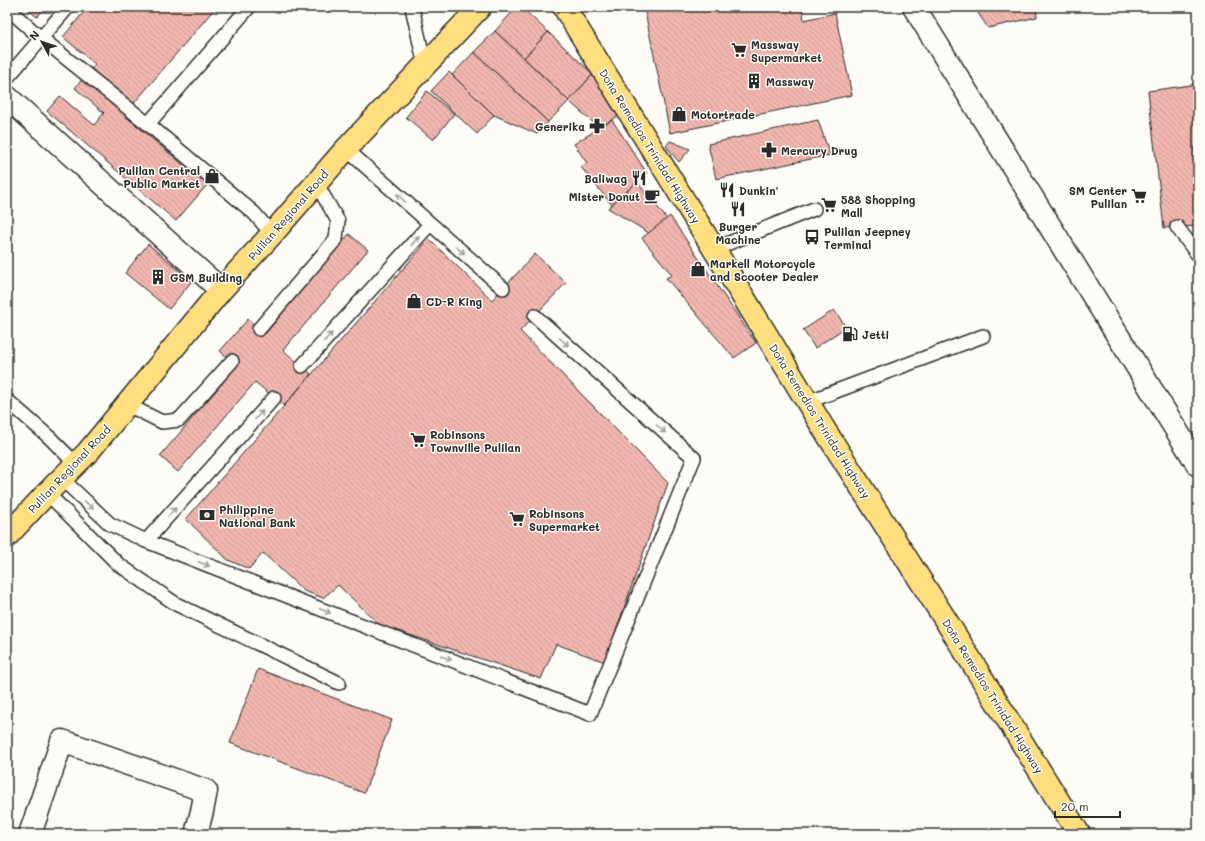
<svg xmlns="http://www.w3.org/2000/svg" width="1205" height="841" font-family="Mali,sans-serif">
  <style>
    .building { fill: url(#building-back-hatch); stroke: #2b2b2b }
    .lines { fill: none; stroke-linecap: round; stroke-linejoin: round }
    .service-casing { stroke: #2b2b2b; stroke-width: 16 }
    .minor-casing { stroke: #2b2b2b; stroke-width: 25 }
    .primary-casing { stroke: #2b2b2b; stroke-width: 25 }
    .service { stroke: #fdfcf7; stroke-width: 13 }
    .minor { stroke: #fdfcf7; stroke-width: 22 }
    .primary { stroke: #fedf80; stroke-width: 22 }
    .oneway { stroke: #9e9e9b }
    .labels { text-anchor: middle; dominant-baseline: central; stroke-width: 3; stroke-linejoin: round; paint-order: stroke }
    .poi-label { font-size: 11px; font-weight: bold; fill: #2b2b2b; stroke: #fdfcf7; text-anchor: start }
    .street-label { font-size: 11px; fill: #2b2b2b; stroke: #fdfcf7 }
  </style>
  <defs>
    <pattern id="building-back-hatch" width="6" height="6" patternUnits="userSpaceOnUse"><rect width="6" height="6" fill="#f1b6af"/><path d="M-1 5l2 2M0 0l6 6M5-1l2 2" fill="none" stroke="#cf9d97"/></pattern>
  </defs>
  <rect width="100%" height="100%" fill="#fdfcf7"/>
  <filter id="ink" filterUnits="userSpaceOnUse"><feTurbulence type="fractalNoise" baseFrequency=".025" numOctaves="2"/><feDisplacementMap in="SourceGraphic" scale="8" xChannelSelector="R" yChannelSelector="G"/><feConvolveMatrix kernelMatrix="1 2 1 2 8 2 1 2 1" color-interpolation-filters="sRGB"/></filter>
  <g filter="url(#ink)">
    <!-- building -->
    <g class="building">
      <path d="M25,7H46L37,17Z"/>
      <path d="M88,7H216L124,115L207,185L176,221L47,111L60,96L94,125L104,113L75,88L95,64L63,37Z"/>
      <path d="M517,7H521L548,32L524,58L495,31Z"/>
      <path d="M644,7H802L804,20L835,13L852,95L670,133Z"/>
      <path d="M974,7H1036L1037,17L988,28Z"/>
      <path d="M495,31L569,101L548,122L474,52Z"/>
      <path d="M548,32L593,74L569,101L524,58Z"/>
      <path d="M474,52L548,122L537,134L494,115L452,75Z"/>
      <path d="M449,72L494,115L477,134L431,91Z"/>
      <path d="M593,74L618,116L599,128L569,101Z"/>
      <path d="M1198,84V226L1164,228L1148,91Z"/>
      <path d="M427,91L454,114L433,140L406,117Z"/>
      <path d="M612,120L647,173L612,205L581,167L587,163L574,144Z"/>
      <path d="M818,120L830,155L716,179L708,144Z"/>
      <path d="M670,141L690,149L679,162L666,146Z"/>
      <path d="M637,182L667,219L649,233L608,208Z"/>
      <path d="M670,216L756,343L734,358L666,278L672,275L642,238Z"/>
      <path d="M349,234L368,250L283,350L311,374L284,406L255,382L178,472L160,456L237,366L220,351L248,319L265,334Z"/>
      <path d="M429,239L492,300L535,254L566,283L520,331L668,483L605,662L556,644L541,679L380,625L338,585L323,598L304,591L263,553L249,569L228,560L186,519Z"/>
      <path d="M148,244L192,281L169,309L125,273Z"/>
      <path d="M834,310L846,327L815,348L803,330Z"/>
      <path d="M258,669L392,720L364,793L230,743Z"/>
    </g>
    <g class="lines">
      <defs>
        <g id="service">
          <path d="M412,7L425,66"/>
          <path d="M7,8L41,38L148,124L254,213L272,234"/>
          <path d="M7,78L68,7"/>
          <path d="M148,124L249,7"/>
          <path d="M346,149L503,288"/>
          <path d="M1177,227L1198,255"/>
          <path d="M714,249L814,209"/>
          <path d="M259,329L336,239L338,221L316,183"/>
          <path d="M302,366L430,224"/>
          <path d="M7,400L50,438L75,463"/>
          <path d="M807,402L983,336"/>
          <path d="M126,404L162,422L179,420L232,361"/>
          <path d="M61,478L110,524L146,541L590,714L694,458L535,316"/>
          <path d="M47,493L118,564L176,604L339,683"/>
          <path d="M146,541L274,398"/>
        </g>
        <g id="minor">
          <path d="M914,7L1198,465"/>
          <path d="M7,97L221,290"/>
          <path d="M30,834L62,741L206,791L202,811L196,834"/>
        </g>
        <g id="primary">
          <path d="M564,7L714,249L824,429L945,619L1079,834"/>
          <path d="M7,536L47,493L88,452L221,290L272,234L346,149L480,7"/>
        </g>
      </defs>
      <!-- service casing -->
      <use href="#service" class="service-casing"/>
      <!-- minor casing -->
      <use href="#minor" class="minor-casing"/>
      <!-- primary casing -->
      <use href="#primary" class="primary-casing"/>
      <!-- service -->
      <use href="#service" class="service"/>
      <!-- minor -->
      <use href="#minor" class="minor"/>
      <!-- primary -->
      <use href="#primary" class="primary"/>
    </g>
    <!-- one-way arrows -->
    <defs><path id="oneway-shaft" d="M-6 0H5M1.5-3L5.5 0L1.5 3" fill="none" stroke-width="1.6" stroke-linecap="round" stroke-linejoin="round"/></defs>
    <g class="oneway">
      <use href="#oneway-shaft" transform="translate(401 198) rotate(-138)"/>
      <use href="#oneway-shaft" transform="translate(415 241) rotate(-48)"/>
      <use href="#oneway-shaft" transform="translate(460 250) rotate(41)"/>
      <use href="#oneway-shaft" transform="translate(328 337) rotate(-48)"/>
      <use href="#oneway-shaft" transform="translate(564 342) rotate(42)"/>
      <use href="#oneway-shaft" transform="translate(259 415) rotate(-48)"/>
      <use href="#oneway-shaft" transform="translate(661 429) rotate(42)"/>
      <use href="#oneway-shaft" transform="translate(89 505) rotate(43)"/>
      <use href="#oneway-shaft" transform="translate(172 512) rotate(-48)"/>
      <use href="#oneway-shaft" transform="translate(204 564) rotate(21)"/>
      <use href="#oneway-shaft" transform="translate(325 611) rotate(21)"/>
      <use href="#oneway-shaft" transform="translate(446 658) rotate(21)"/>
    </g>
  </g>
  <!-- icons -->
  <defs>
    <symbol id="supermarket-bare" viewBox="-9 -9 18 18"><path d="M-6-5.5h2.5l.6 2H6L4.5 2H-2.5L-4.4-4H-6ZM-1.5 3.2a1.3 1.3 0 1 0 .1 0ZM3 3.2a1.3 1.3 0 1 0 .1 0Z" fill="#2b2b2b" stroke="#fdfcf7" stroke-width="2.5" paint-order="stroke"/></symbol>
    <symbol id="building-bare" viewBox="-9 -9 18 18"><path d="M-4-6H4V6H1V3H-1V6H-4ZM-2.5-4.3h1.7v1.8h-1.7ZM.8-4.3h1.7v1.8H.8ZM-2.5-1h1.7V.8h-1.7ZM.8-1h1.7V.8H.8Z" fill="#2b2b2b" stroke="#fdfcf7" stroke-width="2.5" paint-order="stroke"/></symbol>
    <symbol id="shop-bare" viewBox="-9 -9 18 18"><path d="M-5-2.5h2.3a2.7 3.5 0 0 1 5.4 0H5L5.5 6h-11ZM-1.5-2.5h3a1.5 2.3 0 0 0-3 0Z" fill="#2b2b2b" stroke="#fdfcf7" stroke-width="2.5" paint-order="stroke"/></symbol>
    <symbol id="pharmacy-bare" viewBox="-9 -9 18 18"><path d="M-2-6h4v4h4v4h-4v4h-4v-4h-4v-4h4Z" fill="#2b2b2b" stroke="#fdfcf7" stroke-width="2.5" paint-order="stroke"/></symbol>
    <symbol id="restaurant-bare" viewBox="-9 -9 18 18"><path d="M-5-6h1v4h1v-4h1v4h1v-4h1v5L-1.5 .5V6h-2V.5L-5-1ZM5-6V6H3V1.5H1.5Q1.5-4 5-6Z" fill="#2b2b2b" stroke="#fdfcf7" stroke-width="2.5" paint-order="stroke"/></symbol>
    <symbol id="cafe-bare" viewBox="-9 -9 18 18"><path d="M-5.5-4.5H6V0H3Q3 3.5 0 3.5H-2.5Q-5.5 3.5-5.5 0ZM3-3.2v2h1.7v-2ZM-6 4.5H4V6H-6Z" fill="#2b2b2b" stroke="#fdfcf7" stroke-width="2.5" paint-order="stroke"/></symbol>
    <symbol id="bus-bare" viewBox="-9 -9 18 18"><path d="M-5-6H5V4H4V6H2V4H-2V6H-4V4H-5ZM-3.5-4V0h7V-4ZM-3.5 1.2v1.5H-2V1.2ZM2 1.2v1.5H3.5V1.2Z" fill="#2b2b2b" stroke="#fdfcf7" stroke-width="2.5" paint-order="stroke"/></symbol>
    <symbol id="fuel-bare" viewBox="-9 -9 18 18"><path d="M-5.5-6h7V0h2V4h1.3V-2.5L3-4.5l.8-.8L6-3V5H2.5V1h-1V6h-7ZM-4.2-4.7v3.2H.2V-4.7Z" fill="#2b2b2b" stroke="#fdfcf7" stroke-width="2.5" paint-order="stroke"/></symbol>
    <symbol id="bank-bare" viewBox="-9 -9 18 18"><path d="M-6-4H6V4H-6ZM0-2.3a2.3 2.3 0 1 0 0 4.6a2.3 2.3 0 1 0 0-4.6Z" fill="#2b2b2b" stroke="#fdfcf7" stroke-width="2.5" paint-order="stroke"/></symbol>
  </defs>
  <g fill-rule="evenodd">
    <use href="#supermarket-bare" x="728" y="39" width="22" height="22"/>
    <use href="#building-bare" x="743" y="70" width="22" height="22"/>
    <use href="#shop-bare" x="668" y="103" width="22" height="22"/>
    <use href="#pharmacy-bare" x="586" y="115" width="22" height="22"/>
    <use href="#pharmacy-bare" x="758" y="139" width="22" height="22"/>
    <use href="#shop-bare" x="201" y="165" width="22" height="22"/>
    <use href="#restaurant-bare" x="628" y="167" width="22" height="22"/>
    <use href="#restaurant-bare" x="716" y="179" width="22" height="22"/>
    <use href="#cafe-bare" x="641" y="185" width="22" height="22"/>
    <use href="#supermarket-bare" x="1128" y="185" width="22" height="22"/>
    <use href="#supermarket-bare" x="818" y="194" width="22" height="22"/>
    <use href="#restaurant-bare" x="727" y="198" width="22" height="22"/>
    <use href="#bus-bare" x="801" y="226" width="22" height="22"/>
    <use href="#shop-bare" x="687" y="258" width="22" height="22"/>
    <use href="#building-bare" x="147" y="266" width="22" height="22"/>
    <use href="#shop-bare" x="403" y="290" width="22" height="22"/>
    <use href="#fuel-bare" x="839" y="323" width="22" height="22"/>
    <use href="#supermarket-bare" x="407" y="429" width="22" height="22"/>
    <use href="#bank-bare" x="196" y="504" width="22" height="22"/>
    <use href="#supermarket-bare" x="506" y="508" width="22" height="22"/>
  </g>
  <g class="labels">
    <!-- poi labels -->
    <g class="poi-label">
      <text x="751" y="44">Massway<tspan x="751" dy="13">Supermarket</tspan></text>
      <text x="766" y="81">Massway</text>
      <text x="691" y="114">Motortrade</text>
      <text x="585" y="126" text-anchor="end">Generika</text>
      <text x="781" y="150">Mercury Drug</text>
      <text x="200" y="170" text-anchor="end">Pulilan Central<tspan x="200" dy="13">Public Market</tspan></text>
      <text x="627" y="178" text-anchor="end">Baliwag</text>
      <text x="739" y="190">Dunkin'</text>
      <text x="1127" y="190" text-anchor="end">SM Center<tspan x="1127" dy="13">Pulilan</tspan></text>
      <text x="640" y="196" text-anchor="end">Mister Donut</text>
      <text x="841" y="199">588 Shopping<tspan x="841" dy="13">Mall</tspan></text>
      <text x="738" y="226" text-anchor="middle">Burger<tspan x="738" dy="13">Machine</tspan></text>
      <text x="824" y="231">Pulilan Jeepney<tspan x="824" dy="13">Terminal</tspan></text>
      <text x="710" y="263">Markell Motorcycle<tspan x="710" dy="13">and Scooter Dealer</tspan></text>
      <text x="170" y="277">GSM Building</text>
      <text x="426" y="301">CD-R King</text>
      <text x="862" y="334">Jetti</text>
      <text x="430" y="434">Robinsons<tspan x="430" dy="13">Townville Pulilan</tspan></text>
      <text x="219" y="509">Philippine<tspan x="219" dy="13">National Bank</tspan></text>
      <text x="529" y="513">Robinsons<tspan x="529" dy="13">Supermarket</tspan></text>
    </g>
    <!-- street labels -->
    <g class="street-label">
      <text transform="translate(650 146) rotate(58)">Doña Remedios Trinidad Highway</text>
      <text transform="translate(288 215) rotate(-49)">Pulilan Regional Road</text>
      <text transform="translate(820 421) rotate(58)">Doña Remedios Trinidad Highway</text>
      <text transform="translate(69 469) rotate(-47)">Pulilan Regional Road</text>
      <text transform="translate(993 696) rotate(58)">Doña Remedios Trinidad Highway</text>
    </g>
  </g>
  <!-- margin -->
  <rect width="1205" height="841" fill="none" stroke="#fdfcf7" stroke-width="24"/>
  <rect x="12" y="12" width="1181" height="817" fill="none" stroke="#2b2b2b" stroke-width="1.5" filter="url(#ink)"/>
  <!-- north arrow -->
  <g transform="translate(42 42) rotate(310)" stroke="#fdfcf7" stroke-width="3" paint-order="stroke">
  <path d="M0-3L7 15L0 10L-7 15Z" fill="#2b2b2b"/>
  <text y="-6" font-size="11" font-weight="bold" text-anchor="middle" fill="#2b2b2b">N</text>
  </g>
  <!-- scale -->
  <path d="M1055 811v6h65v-6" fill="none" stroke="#2b2b2b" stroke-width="2"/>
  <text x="1061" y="811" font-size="12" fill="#2b2b2b" stroke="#fdfcf7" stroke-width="3" paint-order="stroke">20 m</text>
</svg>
